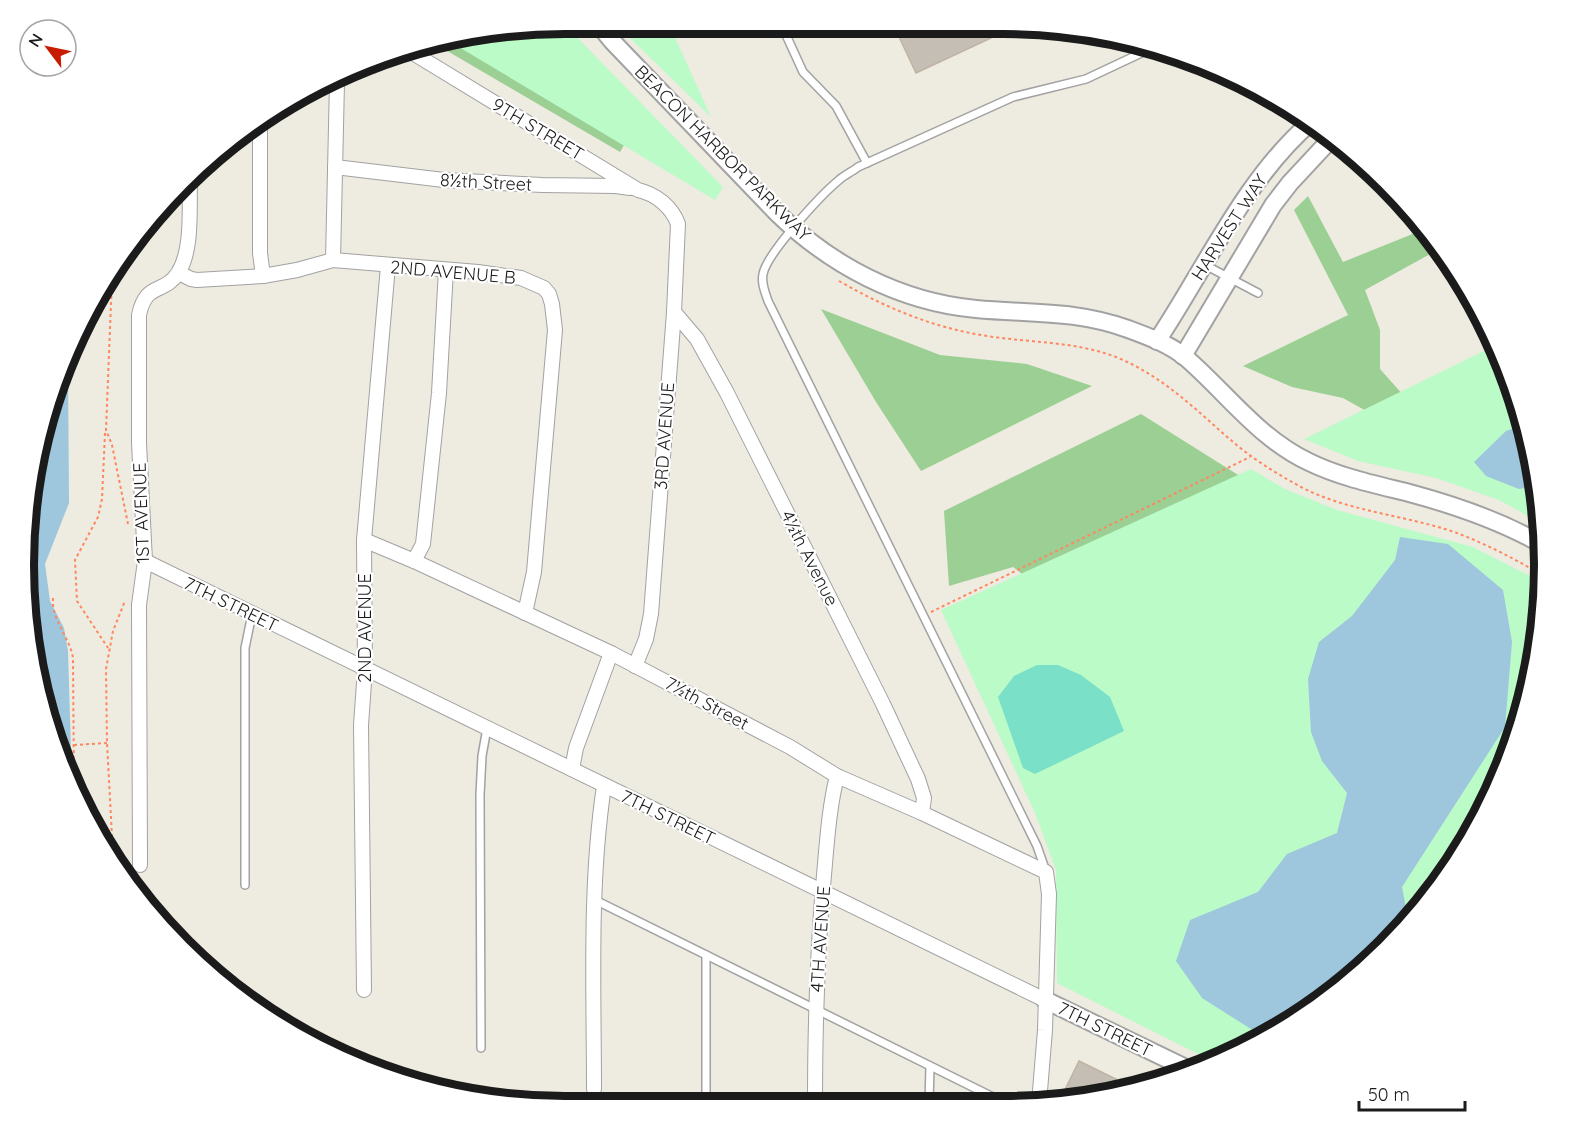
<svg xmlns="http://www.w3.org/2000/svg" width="1569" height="1131" font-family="Quicksand,sans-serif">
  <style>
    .forest { fill: #9ccf93 }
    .park { fill: #bafbc8 }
    .pitch { fill: #7ae0c8 }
    .water { fill: #9ec6dd }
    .building { fill: #c5beb4; stroke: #bfb3a2; stroke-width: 1.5 }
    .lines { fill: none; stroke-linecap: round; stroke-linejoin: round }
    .service-casing { stroke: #a2a2a2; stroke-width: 10 }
    .minor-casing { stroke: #a2a2a2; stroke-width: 16 }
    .tertiary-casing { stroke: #a2a2a2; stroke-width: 20 }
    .path { stroke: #ff8760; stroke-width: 2; stroke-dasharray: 3 3; stroke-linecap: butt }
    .service { stroke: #fff; stroke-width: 7 }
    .minor { stroke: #fff; stroke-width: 14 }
    .tertiary { stroke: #fff; stroke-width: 16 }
    .labels { text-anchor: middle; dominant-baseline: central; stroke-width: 4.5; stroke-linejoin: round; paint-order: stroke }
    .street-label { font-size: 18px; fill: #1b1b1b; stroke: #fff }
    .rim { fill: none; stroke: #1b1b1b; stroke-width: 8 }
  </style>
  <rect width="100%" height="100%" fill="#eeebe0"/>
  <!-- forest -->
  <g class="forest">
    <path d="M510,31L631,133L620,152L432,42Z"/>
    <path d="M1308,196L1343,262L1425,229L1433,236L1441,248L1365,290L1380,330V369L1429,424L1377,417L1343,398L1292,387L1243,366L1348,315L1294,210Z"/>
    <path d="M821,309L940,355L1027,364L1092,386L921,471L876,402Z"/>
    <path d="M1141,414L1251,483L1052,597L1013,567L949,586L944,511Z"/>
  </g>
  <!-- park -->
  <g class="park">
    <path d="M564,24L723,187L715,200L447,40Z"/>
    <path d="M619,24H669L711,117L627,35Z"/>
    <path d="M1496,345L1526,425L1543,524L1499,500L1436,478L1358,461L1304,439Z"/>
    <path d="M1251,469L1285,489L1337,510L1473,547L1542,582L1540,636L1516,739L1473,836L1411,922L1333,995L1216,1063L1057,983L1056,870L1035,813L941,610Z"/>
  </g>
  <!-- pitch -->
  <path class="pitch" d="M1037,665H1058L1081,675L1110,697L1124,731L1035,774L1023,768L998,697L1014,676Z"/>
  <!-- water -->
  <g class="water">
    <path d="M68,365L69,503L45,564L50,601L64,628L68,651L72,784L65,772L29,636V494Z"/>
    <path d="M1526,424L1537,486L1519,489L1486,476L1474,462L1506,431Z"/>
    <path d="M1400,537L1448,544L1503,590L1512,642L1505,727L1402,887L1409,924L1333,995L1262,1036L1202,998L1176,961L1190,920L1258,892L1287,854L1337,833L1347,793L1322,761L1311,732L1308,679L1319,642L1352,616L1395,560Z"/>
  </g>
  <!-- building -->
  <g class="building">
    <path d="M893,24H1004L1017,26L916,73Z"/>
    <path d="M1079,1061L1116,1079L1113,1085L1122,1090L1075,1102H1059Z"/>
  </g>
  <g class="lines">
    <defs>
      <g id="service">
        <path d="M781,24L803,72L836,106L867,163"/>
        <path d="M1205,265L1258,293"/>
        <path d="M1045,869L1037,846L768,301C765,292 761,283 763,274C767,253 821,195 839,180C844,175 852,172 858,167L1013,97L1086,79L1154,47"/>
        <path d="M245,885V648L252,614"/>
        <path d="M595,900L1005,1103"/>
        <path d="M481,1048L480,795L482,756L487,728"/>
        <path d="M929,1103L930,1067"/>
        <path d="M706,1105V955"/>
      </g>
      <g id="minor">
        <path d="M408,50L638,190C656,194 672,207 678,224L674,312L651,614L646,639L635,666"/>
        <path d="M260,119V253L263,276"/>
        <path d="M335,167L444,180L542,185L616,186L630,188"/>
        <path d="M333,260L337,82"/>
        <path d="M179,273L191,279L197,280L263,276L297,270L333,260L478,272L521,278L544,288L549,294L552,304L555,330L534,572L525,613"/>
        <path d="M674,312L697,339L727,393L883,704L918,779L924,798L922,813"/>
        <path d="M364,540L414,561L611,653L790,747L837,776L922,813L1046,872L1049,894L1045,1030L1039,1103"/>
        <path d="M145,561L1045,1000"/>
        <path d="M414,561L423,544L439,393L446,270"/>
        <path d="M572,769L576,748L611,653"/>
        <path d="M140,865L139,605L145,561L139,443V315C146,281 164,295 178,273C193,250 189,208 190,181"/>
        <path d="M364,990L361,725L365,669L364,540L388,266"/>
        <path d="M594,1089C594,989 589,886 604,786"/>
        <path d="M815,1104C815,1027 817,952 824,875C827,842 829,808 837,776"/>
      </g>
      <g id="tertiary">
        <path d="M598,24L612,41L776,212C830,265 900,302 976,309C1030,314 1076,310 1128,329C1147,336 1169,344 1185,357C1226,392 1258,438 1309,462C1342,478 1378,485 1413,494C1457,506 1503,522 1543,545"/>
        <path d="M1157,341C1205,269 1245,179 1311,122"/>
        <path d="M1183,356L1273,205L1290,183L1330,140"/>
        <path d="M1045,1000L1192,1071"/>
      </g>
    </defs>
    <!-- service casing -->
    <use href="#service" class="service-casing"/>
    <!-- minor casing -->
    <use href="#minor" class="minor-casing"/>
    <!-- tertiary casing -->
    <use href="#tertiary" class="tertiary-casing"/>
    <!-- path -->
    <g class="path">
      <path d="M576,24L584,33"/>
      <path d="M112,278L106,430L112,445L128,524"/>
      <path d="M839,281C886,308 934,328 987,336C1032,343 1073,341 1116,357C1163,376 1196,410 1233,442C1253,459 1277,474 1301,487C1349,512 1406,515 1457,533C1486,544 1515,559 1542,575"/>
      <path d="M105,433L102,499L98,517L75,560L77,601L108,648"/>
      <path d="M53,598C51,619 70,638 73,658L74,789"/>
      <path d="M931,612L1250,457"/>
      <path d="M74,745L107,743"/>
      <path d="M113,855L107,743L106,669L113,631L125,601"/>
    </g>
    <!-- service -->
    <use href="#service" class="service"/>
    <!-- minor -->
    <use href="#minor" class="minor"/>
    <!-- tertiary -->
    <use href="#tertiary" class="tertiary"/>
  </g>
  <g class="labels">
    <!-- street labels -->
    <g class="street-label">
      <text transform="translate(538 129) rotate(31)">9TH STREET</text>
      <text transform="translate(723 153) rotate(45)">BEACON HARBOR PARKWAY</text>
      <text transform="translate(486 182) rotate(3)">8½th Street</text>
      <text transform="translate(1229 227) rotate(-57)">HARVEST WAY</text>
      <text transform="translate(453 272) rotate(5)">2ND AVENUE B</text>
      <text transform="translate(664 436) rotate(-86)">3RD AVENUE</text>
      <text transform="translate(141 513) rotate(-92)">1ST AVENUE</text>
      <text transform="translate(810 558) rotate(63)">4½th Avenue</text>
      <text transform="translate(231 604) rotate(26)">7TH STREET</text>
      <text transform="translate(364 628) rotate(-90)">2ND AVENUE</text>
      <text transform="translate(707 703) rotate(28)">7½th Street</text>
      <text transform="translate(668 817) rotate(26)">7TH STREET</text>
      <text transform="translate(820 939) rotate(-86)">4TH AVENUE</text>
      <text transform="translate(1105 1029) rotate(26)">7TH STREET</text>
    </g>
  </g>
  <!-- crop -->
  <path d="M0 0H1569V1131H0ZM565 34H1003A531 531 0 0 1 1534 565V565A531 531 0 0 1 1003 1096H565A531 531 0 0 1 34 565V565A531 531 0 0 1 565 34Z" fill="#fff" fill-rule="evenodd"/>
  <path class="rim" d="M565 34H1003A531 531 0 0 1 1534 565V565A531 531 0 0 1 1003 1096H565A531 531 0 0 1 34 565V565A531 531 0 0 1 565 34Z"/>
  <!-- north arrow -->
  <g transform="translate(48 48) rotate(302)"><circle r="28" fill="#ffffff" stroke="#a4a4a4" stroke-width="1.5"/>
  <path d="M0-4.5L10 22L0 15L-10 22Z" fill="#c71c00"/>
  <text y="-9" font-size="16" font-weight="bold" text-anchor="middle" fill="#1b1b1b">N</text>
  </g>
  <!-- scale -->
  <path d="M1359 1101v9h106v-9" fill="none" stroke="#1b1b1b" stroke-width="3"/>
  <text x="1368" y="1101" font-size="18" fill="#1b1b1b" stroke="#ffffff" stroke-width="4.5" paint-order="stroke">50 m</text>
</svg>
